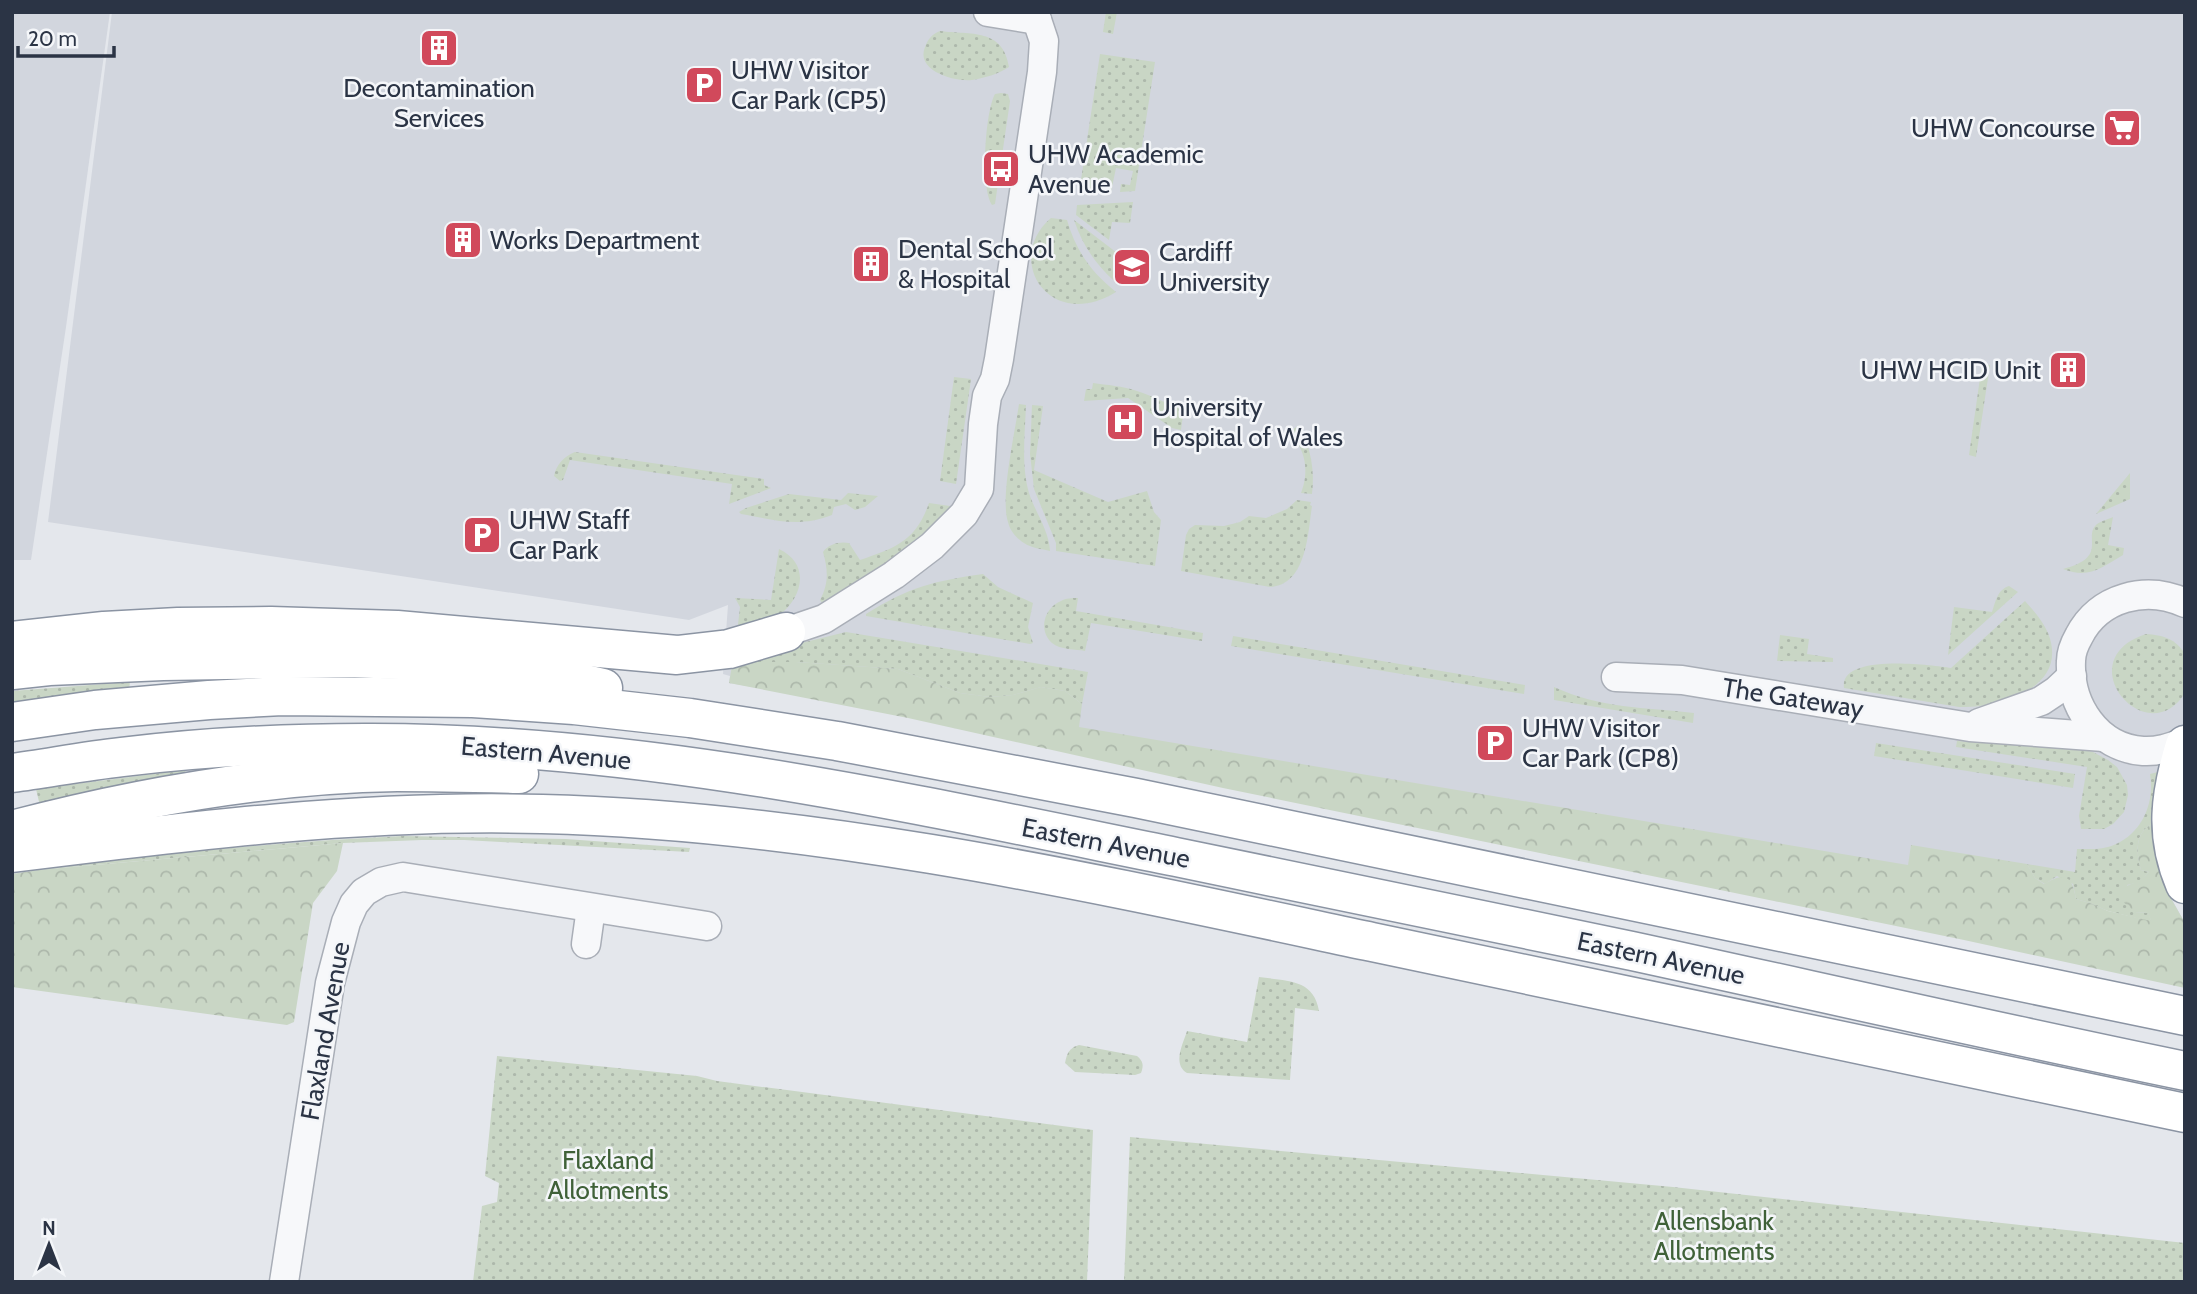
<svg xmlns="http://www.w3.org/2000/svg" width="2197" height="1294" font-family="Cabin,sans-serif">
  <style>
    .built { fill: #d2d6de }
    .grass { fill: url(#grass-dots) }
    .forest { fill: url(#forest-crowns) }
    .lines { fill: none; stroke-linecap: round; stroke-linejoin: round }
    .minor-casing { stroke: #a9aeb7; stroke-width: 31 }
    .trunk-casing { stroke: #8b94a3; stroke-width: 41 }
    .minor { stroke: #f7f8fa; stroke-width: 28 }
    .trunk { stroke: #fff; stroke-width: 38 }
    .labels { text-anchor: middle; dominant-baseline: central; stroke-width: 5; stroke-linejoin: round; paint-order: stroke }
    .poi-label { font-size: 26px; fill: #2b3445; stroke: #f4f6f9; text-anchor: start }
    .street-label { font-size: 26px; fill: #2b3445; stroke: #f4f6f9 }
    .park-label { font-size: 26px; fill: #3f6138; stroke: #f4f6f9 }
  </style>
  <defs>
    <pattern id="grass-dots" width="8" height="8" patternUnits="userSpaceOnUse" patternTransform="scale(1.75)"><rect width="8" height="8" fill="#c9d6c5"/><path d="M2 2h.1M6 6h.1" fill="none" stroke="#adb8ab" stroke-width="1.8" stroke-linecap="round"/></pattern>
    <pattern id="forest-crowns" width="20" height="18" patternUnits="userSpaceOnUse" patternTransform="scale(1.75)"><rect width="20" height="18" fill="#c9d6c5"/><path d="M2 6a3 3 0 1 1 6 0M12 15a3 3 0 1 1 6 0" fill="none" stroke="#adb8ab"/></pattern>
  </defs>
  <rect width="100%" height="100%" fill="#e4e7ec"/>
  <!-- built -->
  <g class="built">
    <path d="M12,12H110L66,327L31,560H12Z"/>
    <path d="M112,12H2185V756L2158,864L2165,887L2185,923L729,683L730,676L723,674L728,605L689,620L48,522Z"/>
  </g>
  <!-- grass -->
  <g class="grass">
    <path d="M1106,12H1117L1113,34L1103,32Z"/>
    <path d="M940,31C971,35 1003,28 1009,67C998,74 985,78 972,80C955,82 915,71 925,47C928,39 932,34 940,31Z"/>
    <path d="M1100,54L1155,62L1135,191L1120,192L1121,184L1130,185L1133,171L1116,168L1111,192L1079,193Z"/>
    <path d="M1001,93L1008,94L1010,101L995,204L992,205C980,188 985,112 995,94Z"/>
    <path d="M1133,202L1130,223L1112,222L1109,240L1076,215L1077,205Z"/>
    <path d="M1051,218L1067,220C1076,251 1091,272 1116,292C1049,333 1003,259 1051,218Z"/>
    <path d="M1074,220L1125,259L1116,279L1113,280C1094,262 1082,244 1074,220Z"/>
    <path d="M1982,364L1990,365L1976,457L1969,455Z"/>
    <path d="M954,377L971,379L956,484L940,481Z"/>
    <path d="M1093,383C1107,385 1123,386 1137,391C1153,396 1167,405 1184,408L1181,430L1172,428L1128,398L1084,401L1086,389H1092Z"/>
    <path d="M1019,404L1026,405C1025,434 1021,465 1029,493C1035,512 1049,530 1050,551C1042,549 1031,548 1024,543C1017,539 1010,531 1008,522C1000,498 1015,432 1019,404Z"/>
    <path d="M1032,405L1043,406L1034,470L1108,502L1147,491L1154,512L1161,520L1155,566L1056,551V543L1034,489L1030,454Z"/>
    <path d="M1299,425C1311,447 1315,472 1312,494L1301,493C1309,474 1307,448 1288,433Z"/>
    <path d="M575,452L764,479V485L771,488L729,504L732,484L570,460L563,480L560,481L554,476C556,465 564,456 575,452Z"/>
    <path d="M2130,473V499L2096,514Z"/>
    <path d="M848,493L878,496L865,507L855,510L846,504L834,507L832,515C798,528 776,520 741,514L739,512L746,508L789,494L841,500Z"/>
    <path d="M1297,500L1311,502L1310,505L1312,506C1308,532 1307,585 1270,587L1181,571L1186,535L1189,529L1195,525L1224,526L1240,522L1249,516L1266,518L1287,509Z"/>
    <path d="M929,503L957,507L933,534L826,605L822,603L820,600C829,583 828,570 823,552C828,544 840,541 849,543L860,560C895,548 916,541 929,503Z"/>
    <path d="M2113,517L2108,545L2124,548L2123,555C2101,568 2089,579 2063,569C2110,557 2082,537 2097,524C2101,521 2109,519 2113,517Z"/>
    <path d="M779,549C811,564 803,598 778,616C767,624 749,628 737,633L740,607L735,598L771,600Z"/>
    <path d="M983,574L998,587L1033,603L1028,627L1033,643L1030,644L866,616V614C909,587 934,581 983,574Z"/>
    <path d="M2009,586L2018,592L1948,655L1954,607L1992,612C1996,601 1997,590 2009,586Z"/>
    <path d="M1078,598L1076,611L1203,633L1202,641L1091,623L1085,651C1076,649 1060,650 1052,643C1038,630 1044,608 1061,601C1066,598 1072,598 1078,598Z"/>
    <path d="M2025,601C2033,610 2043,621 2048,633C2070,688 2000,708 1959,707L1844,688C1839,653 1930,665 1951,668Z"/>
    <path d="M846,632L1088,672L1082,704L1065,691L1041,687L1013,695L990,697L960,693L898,669L796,662H746L785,647Z"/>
    <path d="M2146,634C2163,635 2176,639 2185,654V693C2147,754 2066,660 2146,634Z"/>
    <path d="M1780,635L1809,639L1807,654L1833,658V662L1777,661Z"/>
    <path d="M1233,636L1525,685L1524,694L1231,646Z"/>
    <path d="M130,682L129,690L12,705V691Z"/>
    <path d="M1554,687C1602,709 1644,707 1694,713L1693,723L1554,700Z"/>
    <path d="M1957,741L2074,748L2093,752L2108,760L2117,767L2127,785L2128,795L2124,812L2113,824L2104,829H2081L2079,816L2087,767L1956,747Z"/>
    <path d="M1876,743L2075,774L2073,788L1874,756Z"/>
    <path d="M185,770L187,779L40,806L36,789Z"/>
    <path d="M2158,772L2155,823C2134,830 2136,853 2141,870L2149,872L2140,882L2127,885L2135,912L2148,913L2152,922L2108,911L2090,903L2076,899L2073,884L2057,876L2045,884L2035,878L2027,864L2075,872L2077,849C2090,849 2104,850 2116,844C2143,832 2155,801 2150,774Z"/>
    <path d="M403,836L566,839L690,848L689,852L464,840H422L343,843L38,870C160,853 281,842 403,836Z"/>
    <path d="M1259,977C1285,981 1314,978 1319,1011L1295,1008L1290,1080L1187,1073C1172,1064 1183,1044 1187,1031L1247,1042Z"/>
    <path d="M1079,1045L1137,1056C1143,1061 1144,1065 1141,1073L1135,1075L1075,1072L1065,1063C1067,1053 1069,1048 1079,1045Z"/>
    <path d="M497,1056L697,1076L717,1081L1093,1130L1087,1282H473L482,1206L497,1202L499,1183L485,1176Z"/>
    <path d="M1130,1137L1673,1187L2185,1243V1282H1124Z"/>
  </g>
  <!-- forest -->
  <g class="forest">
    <path d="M733,660L746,662H796L898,669L960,693L990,697L1013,695L1041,687L1065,691L1082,704L1079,727L1908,865L1911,845L2027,864L2035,878L2044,884C2066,871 2072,876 2076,899L2090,903L2108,911L2151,921L2148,913L2135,912L2121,900V890C2132,881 2138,885 2149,872L2141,870C2136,853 2134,830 2155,823L2158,864L2165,888L2185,923V988L1964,940L1223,788L908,718L729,683Z"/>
    <path d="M343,843L337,871L313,903L294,1022L287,1025L12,987V874L38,870Z"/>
  </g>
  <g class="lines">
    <defs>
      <g id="minor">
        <path d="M988,12L1037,20"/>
        <path d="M2185,603C2146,585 2099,597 2079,636C2075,643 2071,652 2071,661C2069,705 2097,748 2143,751C2158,752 2171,747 2185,742"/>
        <path d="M786,632L824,619L894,575L932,546L964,514L979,489L983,424L987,396L995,379L999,359L1042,72L1044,41L1037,20"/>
        <path d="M1616,677L1682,680L1970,727L2104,737"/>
        <path d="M1979,723L2041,701L2056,691L2072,676"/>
        <path d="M586,944L591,908"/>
        <path d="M284,1282L330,983L346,922L354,904L364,892L381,882L403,877L707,926"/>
      </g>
      <g id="trunk">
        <path d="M12,641L104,631L178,627L271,626L397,630L677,655L729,649L786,632"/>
        <path d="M12,670L49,666L163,661L349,658L476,663L545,675L603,688"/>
        <path d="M12,722L95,710L209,700L282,696L473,698L574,705L690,718L837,741L1136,798L2185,1016"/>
        <path d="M2185,745C2170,794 2164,835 2185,884"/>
        <path d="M12,773C49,768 85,761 122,757C203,747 284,743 365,743C640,742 909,803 1176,857C1328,887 1480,919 1632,951C1816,991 2000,1033 2185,1071"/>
        <path d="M12,830C134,798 270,774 397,772C437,772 478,773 519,774"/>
        <path d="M12,853C188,831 364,809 542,814C822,821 1099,884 1372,942C1643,1000 1914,1057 2185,1113"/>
      </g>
    </defs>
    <!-- minor casing -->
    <use href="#minor" class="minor-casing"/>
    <!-- trunk casing -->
    <use href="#trunk" class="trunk-casing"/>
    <!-- minor -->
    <use href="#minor" class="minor"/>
    <!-- trunk -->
    <use href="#trunk" class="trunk"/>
  </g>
  <!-- icons -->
  <defs>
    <symbol id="building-square" viewBox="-11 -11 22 22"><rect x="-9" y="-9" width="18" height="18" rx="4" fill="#d1495b" stroke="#f4f6f9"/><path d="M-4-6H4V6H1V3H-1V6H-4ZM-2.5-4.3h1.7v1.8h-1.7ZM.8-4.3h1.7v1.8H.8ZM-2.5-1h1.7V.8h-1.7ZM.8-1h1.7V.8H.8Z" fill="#fff"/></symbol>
    <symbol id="parking-square" viewBox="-11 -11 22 22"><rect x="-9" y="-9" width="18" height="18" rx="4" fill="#d1495b" stroke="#f4f6f9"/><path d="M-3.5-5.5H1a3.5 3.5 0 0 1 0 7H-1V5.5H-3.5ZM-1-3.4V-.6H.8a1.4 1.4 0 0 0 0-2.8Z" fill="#fff"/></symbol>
    <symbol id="supermarket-square" viewBox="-11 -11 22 22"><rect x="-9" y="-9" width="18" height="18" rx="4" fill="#d1495b" stroke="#f4f6f9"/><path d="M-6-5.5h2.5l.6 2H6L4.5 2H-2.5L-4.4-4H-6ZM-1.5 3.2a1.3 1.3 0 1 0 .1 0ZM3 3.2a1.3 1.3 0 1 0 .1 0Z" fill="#fff"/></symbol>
    <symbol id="bus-square" viewBox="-11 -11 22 22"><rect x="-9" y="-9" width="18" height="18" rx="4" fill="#d1495b" stroke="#f4f6f9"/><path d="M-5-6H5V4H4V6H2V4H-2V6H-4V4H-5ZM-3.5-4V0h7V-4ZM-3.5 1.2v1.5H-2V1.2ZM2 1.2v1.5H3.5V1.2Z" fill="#fff"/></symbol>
    <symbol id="university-square" viewBox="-11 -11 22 22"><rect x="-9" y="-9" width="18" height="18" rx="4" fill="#d1495b" stroke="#f4f6f9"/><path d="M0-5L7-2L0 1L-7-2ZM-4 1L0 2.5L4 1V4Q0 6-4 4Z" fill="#fff"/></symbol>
    <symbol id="hospital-square" viewBox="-11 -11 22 22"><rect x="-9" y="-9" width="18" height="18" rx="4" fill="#d1495b" stroke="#f4f6f9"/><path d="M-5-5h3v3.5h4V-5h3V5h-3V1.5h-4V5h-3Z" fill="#fff"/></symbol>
  </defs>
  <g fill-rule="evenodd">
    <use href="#building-square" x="417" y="26" width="44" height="44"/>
    <use href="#parking-square" x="682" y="63" width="44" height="44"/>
    <use href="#supermarket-square" x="2100" y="106" width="44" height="44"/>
    <use href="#bus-square" x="979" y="147" width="44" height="44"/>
    <use href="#building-square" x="441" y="218" width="44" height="44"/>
    <use href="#building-square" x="849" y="242" width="44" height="44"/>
    <use href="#university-square" x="1110" y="245" width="44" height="44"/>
    <use href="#building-square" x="2046" y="348" width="44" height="44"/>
    <use href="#hospital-square" x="1103" y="400" width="44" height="44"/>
    <use href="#parking-square" x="460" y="513" width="44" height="44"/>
    <use href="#parking-square" x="1473" y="721" width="44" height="44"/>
  </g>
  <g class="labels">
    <!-- poi labels -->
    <g class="poi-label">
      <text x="731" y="70">UHW Visitor<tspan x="731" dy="30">Car Park (CP5)</tspan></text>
      <text x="439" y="88" text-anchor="middle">Decontamination<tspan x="439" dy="30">Services</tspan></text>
      <text x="2095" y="128" text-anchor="end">UHW Concourse</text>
      <text x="1028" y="154">UHW Academic<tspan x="1028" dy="30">Avenue</tspan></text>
      <text x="490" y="240">Works Department</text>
      <text x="898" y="249">Dental School<tspan x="898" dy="30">&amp; Hospital</tspan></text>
      <text x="1159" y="252">Cardiff<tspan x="1159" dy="30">University</tspan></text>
      <text x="2041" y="370" text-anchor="end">UHW HCID Unit</text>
      <text x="1152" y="407">University<tspan x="1152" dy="30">Hospital of Wales</tspan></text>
      <text x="509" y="520">UHW Staff<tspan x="509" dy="30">Car Park</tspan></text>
      <text x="1522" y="728">UHW Visitor<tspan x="1522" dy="30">Car Park (CP8)</tspan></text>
    </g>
    <!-- street labels -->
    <g class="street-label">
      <text transform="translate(1793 698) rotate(9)">The Gateway</text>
      <text transform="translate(546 753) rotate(5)">Eastern Avenue</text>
      <text transform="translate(1106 843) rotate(11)">Eastern Avenue</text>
      <text transform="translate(1661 958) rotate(12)">Eastern Avenue</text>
      <text transform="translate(325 1031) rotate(-80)">Flaxland Avenue</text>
    </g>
    <!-- park labels -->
    <g class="park-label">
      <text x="608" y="1160">Flaxland<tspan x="608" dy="30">Allotments</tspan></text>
      <text x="1714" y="1221">Allensbank<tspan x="1714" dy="30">Allotments</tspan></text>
    </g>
  </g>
  <!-- border -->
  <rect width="2197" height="1294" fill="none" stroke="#2b3445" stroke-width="28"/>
  <!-- north arrow -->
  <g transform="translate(49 1245)" stroke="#f4f6f9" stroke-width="5" paint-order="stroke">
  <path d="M0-5L12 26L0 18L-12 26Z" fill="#2b3445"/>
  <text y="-10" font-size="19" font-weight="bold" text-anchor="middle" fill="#2b3445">N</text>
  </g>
  <!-- scale -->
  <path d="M18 46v10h96v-10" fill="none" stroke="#2b3445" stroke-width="3.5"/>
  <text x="28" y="46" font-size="21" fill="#2b3445" stroke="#f4f6f9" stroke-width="5" paint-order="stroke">20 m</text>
</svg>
